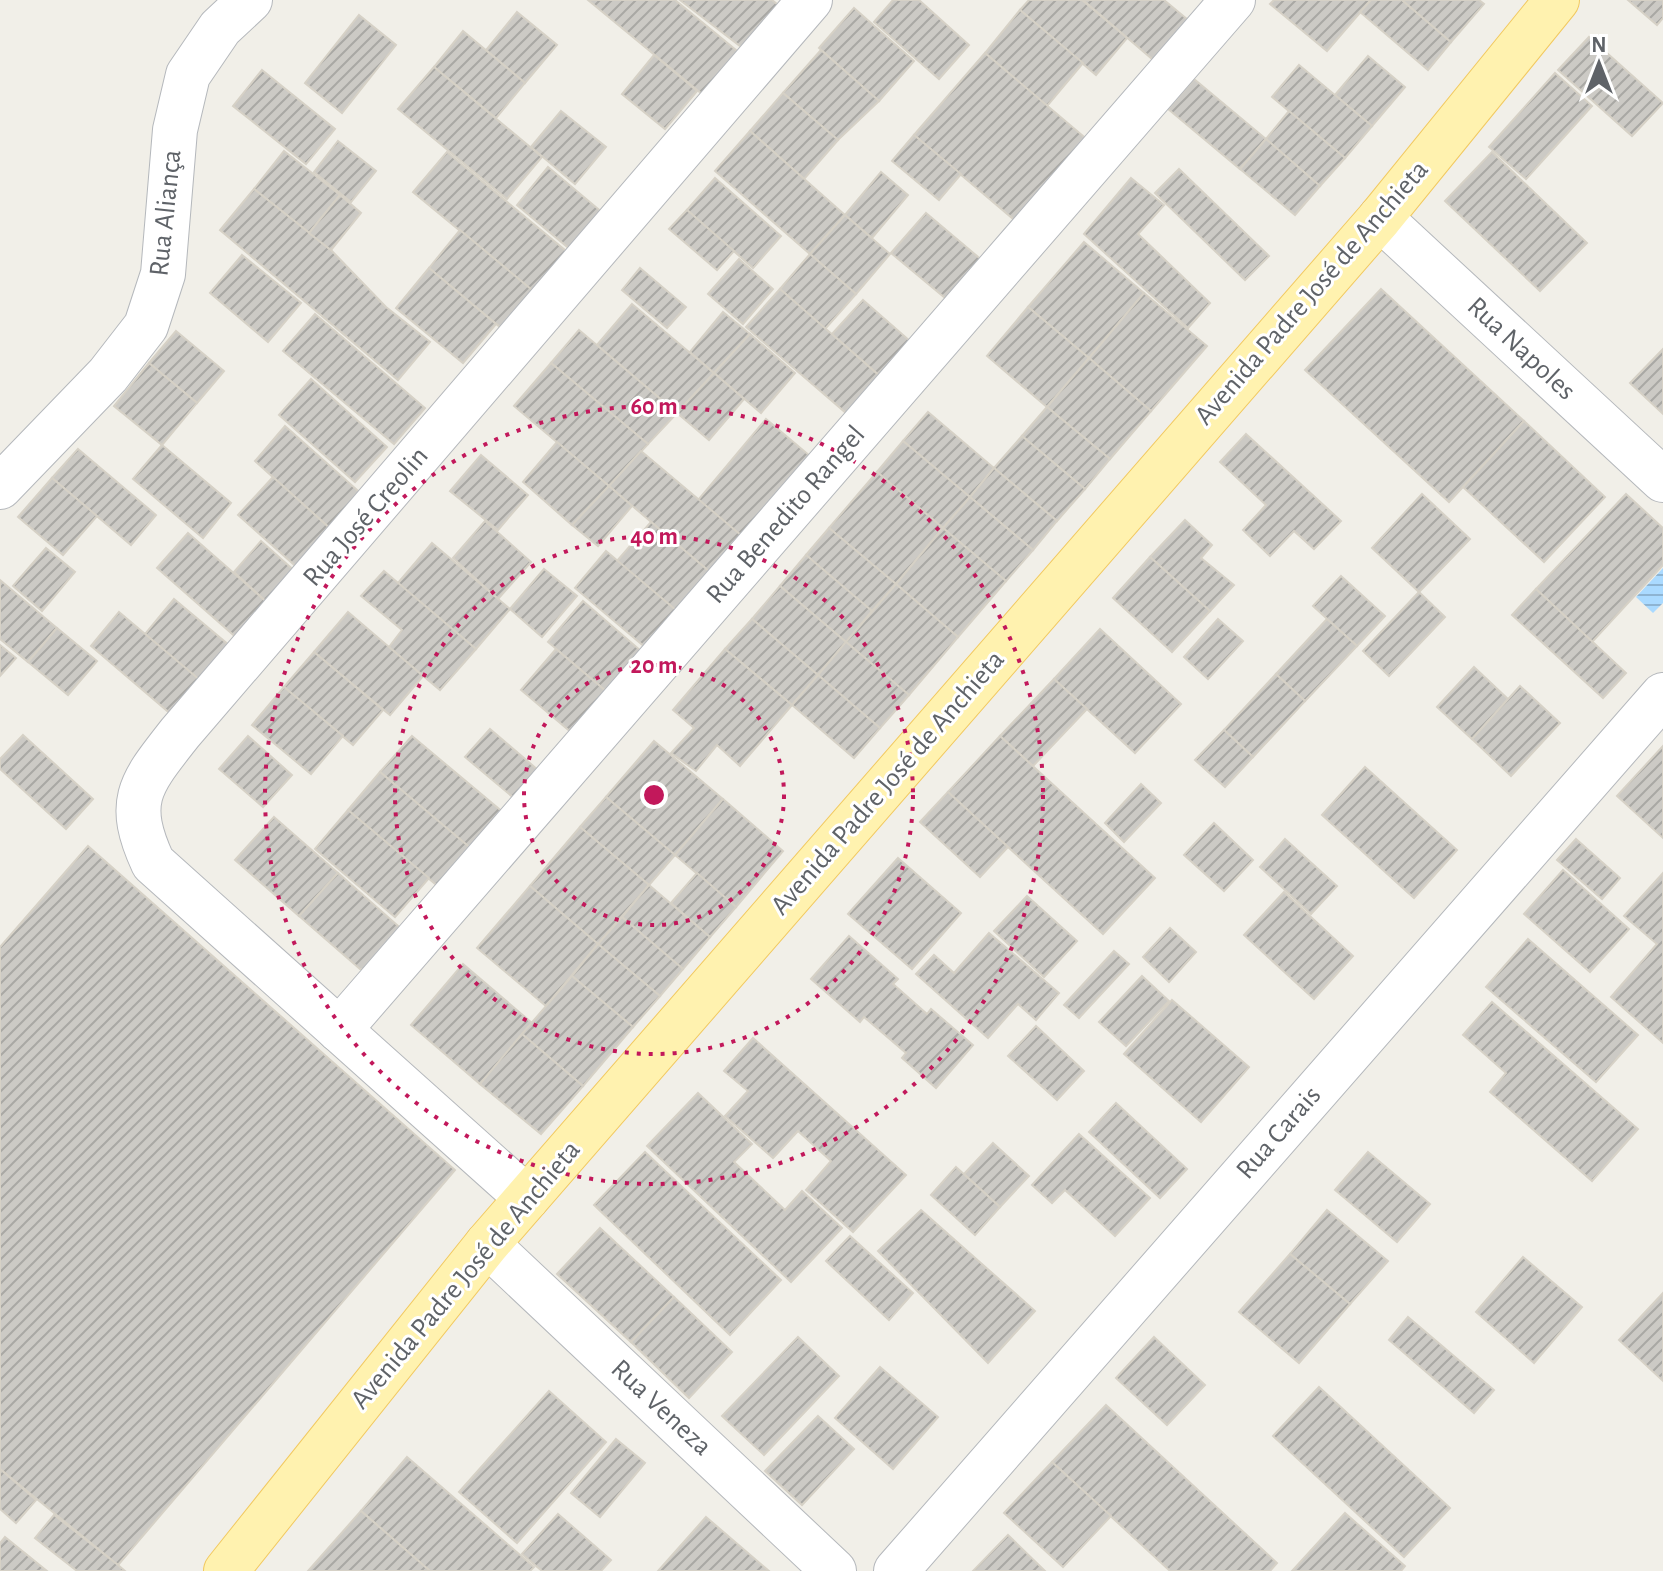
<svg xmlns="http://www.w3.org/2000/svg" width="1663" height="1571" font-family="'Alegreya Sans',sans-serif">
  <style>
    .water { fill: url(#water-rules) }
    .building { fill: url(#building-hatch); stroke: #d6d1c6; stroke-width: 2 }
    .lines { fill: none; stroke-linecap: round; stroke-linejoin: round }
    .minor-casing { stroke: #b5b8bc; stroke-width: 46 }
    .major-casing { stroke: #f2c960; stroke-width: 46 }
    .minor { stroke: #fff; stroke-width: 44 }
    .major { stroke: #fff2af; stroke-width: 44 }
    .ring { fill: none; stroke: #c2185b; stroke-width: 4; stroke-dasharray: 4 8 }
    .labels { text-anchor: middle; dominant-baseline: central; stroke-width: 6; stroke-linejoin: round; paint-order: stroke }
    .street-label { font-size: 28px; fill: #5f6368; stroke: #fff }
    .centre { fill: #c2185b; stroke: #fff; stroke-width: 4 }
    .ring-label { font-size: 24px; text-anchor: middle; font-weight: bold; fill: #c2185b; stroke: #fff; stroke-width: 6; stroke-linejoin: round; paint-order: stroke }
  </style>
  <defs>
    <pattern id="water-rules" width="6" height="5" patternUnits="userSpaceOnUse" patternTransform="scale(2)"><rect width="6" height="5" fill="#aadaff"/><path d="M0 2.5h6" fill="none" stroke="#8eb4d2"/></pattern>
    <pattern id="building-hatch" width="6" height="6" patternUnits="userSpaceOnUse" patternTransform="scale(2)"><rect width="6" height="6" fill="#cccac5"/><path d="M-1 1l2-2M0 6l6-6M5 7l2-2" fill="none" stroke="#a9a8a4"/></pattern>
  </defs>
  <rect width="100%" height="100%" fill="#f1efe8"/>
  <!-- water -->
  <path class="water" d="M1663,568V603L1653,613L1636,597Z"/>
  <!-- building -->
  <g class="building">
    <path d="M588,0H675L748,60L713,103Z"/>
    <path d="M680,0H772L787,12L753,56Z"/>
    <path d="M893,0H919L969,45L939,79L874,22Z"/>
    <path d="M1029,0H1082L1127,38L1096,75L1020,10Z"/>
    <path d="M1083,0H1164L1193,24L1158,64Z"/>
    <path d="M1274,0H1371L1327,51L1270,4Z"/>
    <path d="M1371,0H1402L1451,42L1428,70L1360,12Z"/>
    <path d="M1402,0H1479L1484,4L1451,42Z"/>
    <path d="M1628,0H1663V18L1657,25Z"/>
    <path d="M854,8L914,61L879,101L819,48Z"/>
    <path d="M1020,10L1083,63L1047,106L985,53Z"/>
    <path d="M517,12L557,45L525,83L486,50Z"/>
    <path d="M359,15L396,45L342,113L305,83Z"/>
    <path d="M463,31L525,83L496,118L434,67Z"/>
    <path d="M1589,37L1663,103L1632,136L1558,70Z"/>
    <path d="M821,50L879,101L838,140L783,93Z"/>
    <path d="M985,53L1089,141L1019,224L914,135Z"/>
    <path d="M654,55L697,91L665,129L622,94Z"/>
    <path d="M1368,56L1405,87L1372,126L1335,95Z"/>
    <path d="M1299,65L1372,126L1345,158L1272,97Z"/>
    <path d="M434,67L542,157L507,199L398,109Z"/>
    <path d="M262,70L335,129L306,164L233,106Z"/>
    <path d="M1555,73L1592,106L1526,179L1489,147Z"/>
    <path d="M1194,79L1266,139L1240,169L1168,109Z"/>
    <path d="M783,93L838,140L804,179L750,131Z"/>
    <path d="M561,111L606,147L575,184L531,147Z"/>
    <path d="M1289,111L1345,158L1320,186L1266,139Z"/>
    <path d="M750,131L845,215L810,254L715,171Z"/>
    <path d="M914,135L961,174L939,200L892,161Z"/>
    <path d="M1266,139L1320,186L1295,215L1240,169Z"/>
    <path d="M338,141L376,171L351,202L314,172Z"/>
    <path d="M284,151L340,195L309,233L254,189Z"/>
    <path d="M447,152L577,260L544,300L413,192Z"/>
    <path d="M1492,152L1587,243L1540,291L1445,201Z"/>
    <path d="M548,167L603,213L571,250L517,205Z"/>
    <path d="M1179,169L1269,256L1245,280L1155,193Z"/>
    <path d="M881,172L908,195L872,238L845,215Z"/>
    <path d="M715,178L781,236L753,268L687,210Z"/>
    <path d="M1131,178L1164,205L1138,234L1210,303L1188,328L1084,234Z"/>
    <path d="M254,189L331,250L386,307L430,342L398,380L220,230Z"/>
    <path d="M340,195L361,213L331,250L309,233Z"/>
    <path d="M687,210L734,251L717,270L669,229Z"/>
    <path d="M926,213L990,267L956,307L891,253Z"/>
    <path d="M845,215L890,254L856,294L810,254Z"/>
    <path d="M460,230L544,300L512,337L429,268Z"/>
    <path d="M1084,242L1144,293L1089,358L1028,307Z"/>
    <path d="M810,254L856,294L825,329L780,289Z"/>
    <path d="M242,255L301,303L268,342L210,293Z"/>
    <path d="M739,259L773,289L743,324L708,294Z"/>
    <path d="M429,268L496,324L463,363L396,308Z"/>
    <path d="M640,268L686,307L667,328L622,290Z"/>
    <path d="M780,289L880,376L846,413L746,327Z"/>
    <path d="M1381,289L1524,421L1449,502L1305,370Z"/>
    <path d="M1144,293L1207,346L1151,411L1089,358Z"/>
    <path d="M863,300L910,341L880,376L832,334Z"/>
    <path d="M632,304L714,373L677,413L597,345Z"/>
    <path d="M1028,307L1089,358L1047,407L987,356Z"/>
    <path d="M723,312L750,334L714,373L690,352Z"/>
    <path d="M315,314L425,408L394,444L283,351Z"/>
    <path d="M579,330L677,413L648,444L551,363Z"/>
    <path d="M176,331L224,371L197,403L149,363Z"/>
    <path d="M750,334L795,373L761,413L714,373Z"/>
    <path d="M1663,349V414L1630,383Z"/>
    <path d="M1089,358L1151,411L1110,459L1047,407Z"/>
    <path d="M149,363L197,403L162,445L114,406Z"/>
    <path d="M551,363L648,444L609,486L514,406Z"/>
    <path d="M714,373L744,399L709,440L677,413Z"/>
    <path d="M311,379L387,447L355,482L279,415Z"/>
    <path d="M1047,407L1110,459L1085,489L1022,436Z"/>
    <path d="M928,412L994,468L970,497L903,441Z"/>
    <path d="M766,419L816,461L748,541L698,500Z"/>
    <path d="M1524,421L1605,497L1544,562L1463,487Z"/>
    <path d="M285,426L365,497L334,532L255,461Z"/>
    <path d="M1246,434L1341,521L1314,549L1294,531L1270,556L1243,530L1266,505L1220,462Z"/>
    <path d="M1022,436L1085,489L1057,521L994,468Z"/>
    <path d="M903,441L970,497L943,528L877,472Z"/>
    <path d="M557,442L609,486L572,525L523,482Z"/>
    <path d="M162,445L231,503L203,538L133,479Z"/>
    <path d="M78,449L156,515L131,545L52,478Z"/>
    <path d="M641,451L748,541L717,578L609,486Z"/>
    <path d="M481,455L528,495L498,530L450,491Z"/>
    <path d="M994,468L1057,521L1033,550L970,497Z"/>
    <path d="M877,472L943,528L896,584L829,528Z"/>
    <path d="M273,477L334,532L300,570L238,515Z"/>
    <path d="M52,478L97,516L63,555L18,517Z"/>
    <path d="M609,486L632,506L598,546L572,525Z"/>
    <path d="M1422,494L1470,539L1419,592L1372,548Z"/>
    <path d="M1626,494L1663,528V565L1592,642L1536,589Z"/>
    <path d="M970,497L1033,550L1006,581L943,528Z"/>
    <path d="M1185,520L1212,545L1201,558L1234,585L1210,611L1150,557Z"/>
    <path d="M485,521L531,562L498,599L453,558Z"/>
    <path d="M651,522L717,578L683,616L617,561Z"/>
    <path d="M829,528L896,584L872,611L806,555Z"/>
    <path d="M943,528L1006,581L958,637L896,584Z"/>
    <path d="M188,533L269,604L238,639L157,568Z"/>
    <path d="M261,541L297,573L269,604L234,572Z"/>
    <path d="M432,543L510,609L476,649L398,583Z"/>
    <path d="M46,548L75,572L42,611L13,586Z"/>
    <path d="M606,551L683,616L652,653L575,588Z"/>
    <path d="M806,555L872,611L846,642L780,586Z"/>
    <path d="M1150,557L1210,611L1172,652L1113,598Z"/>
    <path d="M544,569L577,596L542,637L510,609Z"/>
    <path d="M384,571L476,649L440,690L389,647L402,630L361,596Z"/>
    <path d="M1341,576L1385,616L1357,646L1313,606Z"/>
    <path d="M0,580L57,628L28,662L0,639Z"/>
    <path d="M896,584L958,637L909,695L846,642Z"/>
    <path d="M780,586L846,642L818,675L752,619Z"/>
    <path d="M1536,589L1626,673L1603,698L1512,615Z"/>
    <path d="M1419,592L1445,617L1389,676L1363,651Z"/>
    <path d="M174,599L230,646L201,681L145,634Z"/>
    <path d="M583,601L648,657L613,697L548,642Z"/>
    <path d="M119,612L201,681L172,715L91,646Z"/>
    <path d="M348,612L423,676L390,715L314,652Z"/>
    <path d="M752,619L818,675L792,705L725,649Z"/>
    <path d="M1218,619L1243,641L1208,679L1184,657Z"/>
    <path d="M1327,619L1357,646L1305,701L1276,674Z"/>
    <path d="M57,628L97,661L68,695L28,662Z"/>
    <path d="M1100,629L1181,704L1135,753L1054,679Z"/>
    <path d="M846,642L909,695L880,728L818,675Z"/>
    <path d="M0,645L16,658L0,676Z"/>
    <path d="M556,649L613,697L578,738L521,690Z"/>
    <path d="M725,649L792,705L740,766L717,745L696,771L671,753L694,728L673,710Z"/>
    <path d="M314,652L383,710L353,745L284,687Z"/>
    <path d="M1474,667L1508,699L1472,739L1437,707Z"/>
    <path d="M1276,674L1305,701L1253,757L1224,730Z"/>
    <path d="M818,675L880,728L854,758L792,705Z"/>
    <path d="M1054,679L1087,709L1033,766L1000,736Z"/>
    <path d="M1520,686L1560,723L1511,776L1472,739Z"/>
    <path d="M284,687L343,736L311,774L252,725Z"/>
    <path d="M490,729L545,776L521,804L465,757Z"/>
    <path d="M1224,730L1253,757L1225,787L1195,760Z"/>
    <path d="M23,735L93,799L66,829L0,769V759Z"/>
    <path d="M248,736L292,775L263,807L219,769Z"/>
    <path d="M412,736L511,819L480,856L380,772Z"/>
    <path d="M1000,736L1155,878L1103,934L948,792Z"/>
    <path d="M654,741L723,799L675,855L606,797Z"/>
    <path d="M1663,746V838L1617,796Z"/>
    <path d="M1365,767L1457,850L1414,898L1322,815Z"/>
    <path d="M380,772L480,856L447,894L348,810Z"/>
    <path d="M1141,784L1161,803L1124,842L1105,823Z"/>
    <path d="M948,792L1008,847L980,877L920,822Z"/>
    <path d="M606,797L675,855L649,885L580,827Z"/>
    <path d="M723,799L783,851L736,907L675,855Z"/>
    <path d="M348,810L429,878L395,917L315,849Z"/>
    <path d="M274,817L338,873L299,916L235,860Z"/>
    <path d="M1214,823L1253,860L1224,891L1184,855Z"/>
    <path d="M580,827L649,885L598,944L530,886Z"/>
    <path d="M1285,839L1337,886L1311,914L1260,867Z"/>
    <path d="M1576,839L1620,878L1602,899L1557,860Z"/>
    <path d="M88,846L455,1170L118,1565L0,1469V947Z"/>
    <path d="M898,858L961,913L912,969L848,914Z"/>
    <path d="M1563,870L1629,929L1590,972L1524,914Z"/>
    <path d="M338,873L405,932L375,969H360L299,916Z"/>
    <path d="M697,873L736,907L710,937L671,903Z"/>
    <path d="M1663,873V1043L1611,997L1657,944L1624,916Z"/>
    <path d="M649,885L710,937L683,969L622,917Z"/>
    <path d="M530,886L598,944L546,1006L477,948Z"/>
    <path d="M1284,892L1353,956L1314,999L1244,935Z"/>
    <path d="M1027,896L1077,941L1044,977L994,931Z"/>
    <path d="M622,917L683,969L660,996L598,944Z"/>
    <path d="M1170,928L1196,952L1169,982L1143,957Z"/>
    <path d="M989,933L1059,993L1036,1020L1018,1004L988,1038L916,974L934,955L954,973Z"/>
    <path d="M849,936L898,979L893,984L927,1014L931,1009L973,1045L936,1088L902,1058L906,1053L864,1017L860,1022L811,979Z"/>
    <path d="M1528,939L1638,1035L1596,1082L1486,987Z"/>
    <path d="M598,944L660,996L633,1027L572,976Z"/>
    <path d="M1114,951L1129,964L1079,1018L1064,1005Z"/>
    <path d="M463,964L532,1023L480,1084L411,1025Z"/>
    <path d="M572,976L633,1027L583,1086L522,1034Z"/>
    <path d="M1142,976L1169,1001L1126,1046L1099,1022Z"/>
    <path d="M1172,1000L1249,1067L1201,1122L1124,1054Z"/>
    <path d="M1492,1002L1638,1129L1592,1181L1490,1092L1506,1073L1463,1035Z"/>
    <path d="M1036,1026L1084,1071L1057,1100L1008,1056Z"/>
    <path d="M522,1034L583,1086L541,1134L480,1084Z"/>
    <path d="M753,1038L906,1175L853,1232L806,1190L831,1161L798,1131L773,1158L725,1116L748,1091L724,1071Z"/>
    <path d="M698,1093L752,1144L734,1162L785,1210L802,1191L842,1228L791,1282L647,1146Z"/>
    <path d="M1116,1103L1187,1169L1160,1198L1089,1132Z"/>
    <path d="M1079,1134L1150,1198L1115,1236L1065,1190L1052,1203L1032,1185Z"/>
    <path d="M993,1143L1029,1176L1000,1207L964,1174Z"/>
    <path d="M645,1152L781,1280L730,1335L594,1205Z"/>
    <path d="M1368,1152L1430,1204L1397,1242L1335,1190Z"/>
    <path d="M956,1167L1000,1207L975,1235L931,1195Z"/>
    <path d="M921,1210L1035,1311L988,1363L878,1251Z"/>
    <path d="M1327,1210L1388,1261L1350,1304L1290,1254Z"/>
    <path d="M600,1228L674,1297L631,1342L557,1274Z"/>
    <path d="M850,1236L913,1293L889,1320L826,1261Z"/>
    <path d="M1290,1254L1350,1304L1299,1363L1239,1312Z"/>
    <path d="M1523,1257L1582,1307L1534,1363L1476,1312Z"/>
    <path d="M1663,1293V1381L1619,1340Z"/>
    <path d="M674,1297L732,1352L689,1398L631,1342Z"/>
    <path d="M1408,1317L1494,1390L1474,1413L1389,1340Z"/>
    <path d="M798,1337L839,1376L764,1455L722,1416Z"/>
    <path d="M1154,1337L1205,1385L1167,1425L1116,1378Z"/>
    <path d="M880,1367L938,1417L893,1469L835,1418Z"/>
    <path d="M1319,1387L1450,1508L1404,1557L1273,1436Z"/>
    <path d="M549,1391L606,1442L517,1543L459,1492Z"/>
    <path d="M1106,1405L1277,1563L1270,1571H1170L1052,1462Z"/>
    <path d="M818,1416L854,1449L802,1505L765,1471Z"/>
    <path d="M616,1439L645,1463L600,1517L571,1493Z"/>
    <path d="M407,1457L534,1567L530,1571H430L361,1511Z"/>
    <path d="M1052,1462L1111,1516L1063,1567L1004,1513Z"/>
    <path d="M0,1469L36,1500L16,1523L0,1509Z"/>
    <path d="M361,1511L430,1571H308Z"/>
    <path d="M1345,1513L1405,1566L1401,1571H1292Z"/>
    <path d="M558,1514L611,1560L601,1571H542L522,1554Z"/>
    <path d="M54,1515L118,1565L125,1571H77L35,1538Z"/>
    <path d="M706,1517L769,1571H658Z"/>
    <path d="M1008,1535L1045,1571H973Z"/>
    <path d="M5,1537L47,1571H0V1543Z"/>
  </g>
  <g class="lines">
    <defs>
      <g id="minor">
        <path d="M1380,218L1663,480"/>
        <path d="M0,487L108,375L146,326L163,274L175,130L188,75L220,28L250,0"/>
        <path d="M339,1030L1233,0"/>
        <path d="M527,1198L153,863C124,800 141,783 180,733L810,0"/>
        <path d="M487,1244L834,1571"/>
        <path d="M896,1571L1663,695"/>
      </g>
      <path id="major" d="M226,1571L487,1244L1380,218L1557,0"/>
    </defs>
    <!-- minor casing -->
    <use href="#minor" class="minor-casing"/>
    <!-- major casing -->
    <use href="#major" class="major-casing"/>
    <!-- minor -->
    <use href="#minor" class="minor"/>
    <!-- major -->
    <use href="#major" class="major"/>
  </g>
  <!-- distance rings -->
  <g class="ring">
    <circle cx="654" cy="795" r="130"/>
    <circle cx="654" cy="795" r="259"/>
    <circle cx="654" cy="795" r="389"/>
  </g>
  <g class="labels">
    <!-- street labels -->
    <g class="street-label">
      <text transform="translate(166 213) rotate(-84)">Rua Aliança</text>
      <text transform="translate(1312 293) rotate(-49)">Avenida Padre José de Anchieta</text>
      <text transform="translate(1521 349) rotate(43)">Rua Napoles</text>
      <text transform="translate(786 515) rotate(-49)">Rua Benedito Rangel</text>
      <text transform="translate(366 517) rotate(-49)">Rua José Creolin</text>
      <text transform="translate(888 783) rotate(-49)">Avenida Padre José de Anchieta</text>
      <text transform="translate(1279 1133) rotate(-49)">Rua Carais</text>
      <text transform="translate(466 1275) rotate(-50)">Avenida Padre José de Anchieta</text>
      <text transform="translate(661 1408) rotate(43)">Rua Veneza</text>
    </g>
  </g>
  <circle cx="654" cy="795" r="12" class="centre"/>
  <g class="ring-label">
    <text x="654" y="414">60 m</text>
    <text x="654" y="544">40 m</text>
    <text x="654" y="673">20 m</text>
  </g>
  <!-- north arrow -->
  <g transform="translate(1599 64)" stroke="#ffffff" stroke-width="6" paint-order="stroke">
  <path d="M0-6L14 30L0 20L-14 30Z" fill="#5f6368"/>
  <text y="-12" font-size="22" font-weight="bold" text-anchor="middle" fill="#5f6368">N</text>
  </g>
</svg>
